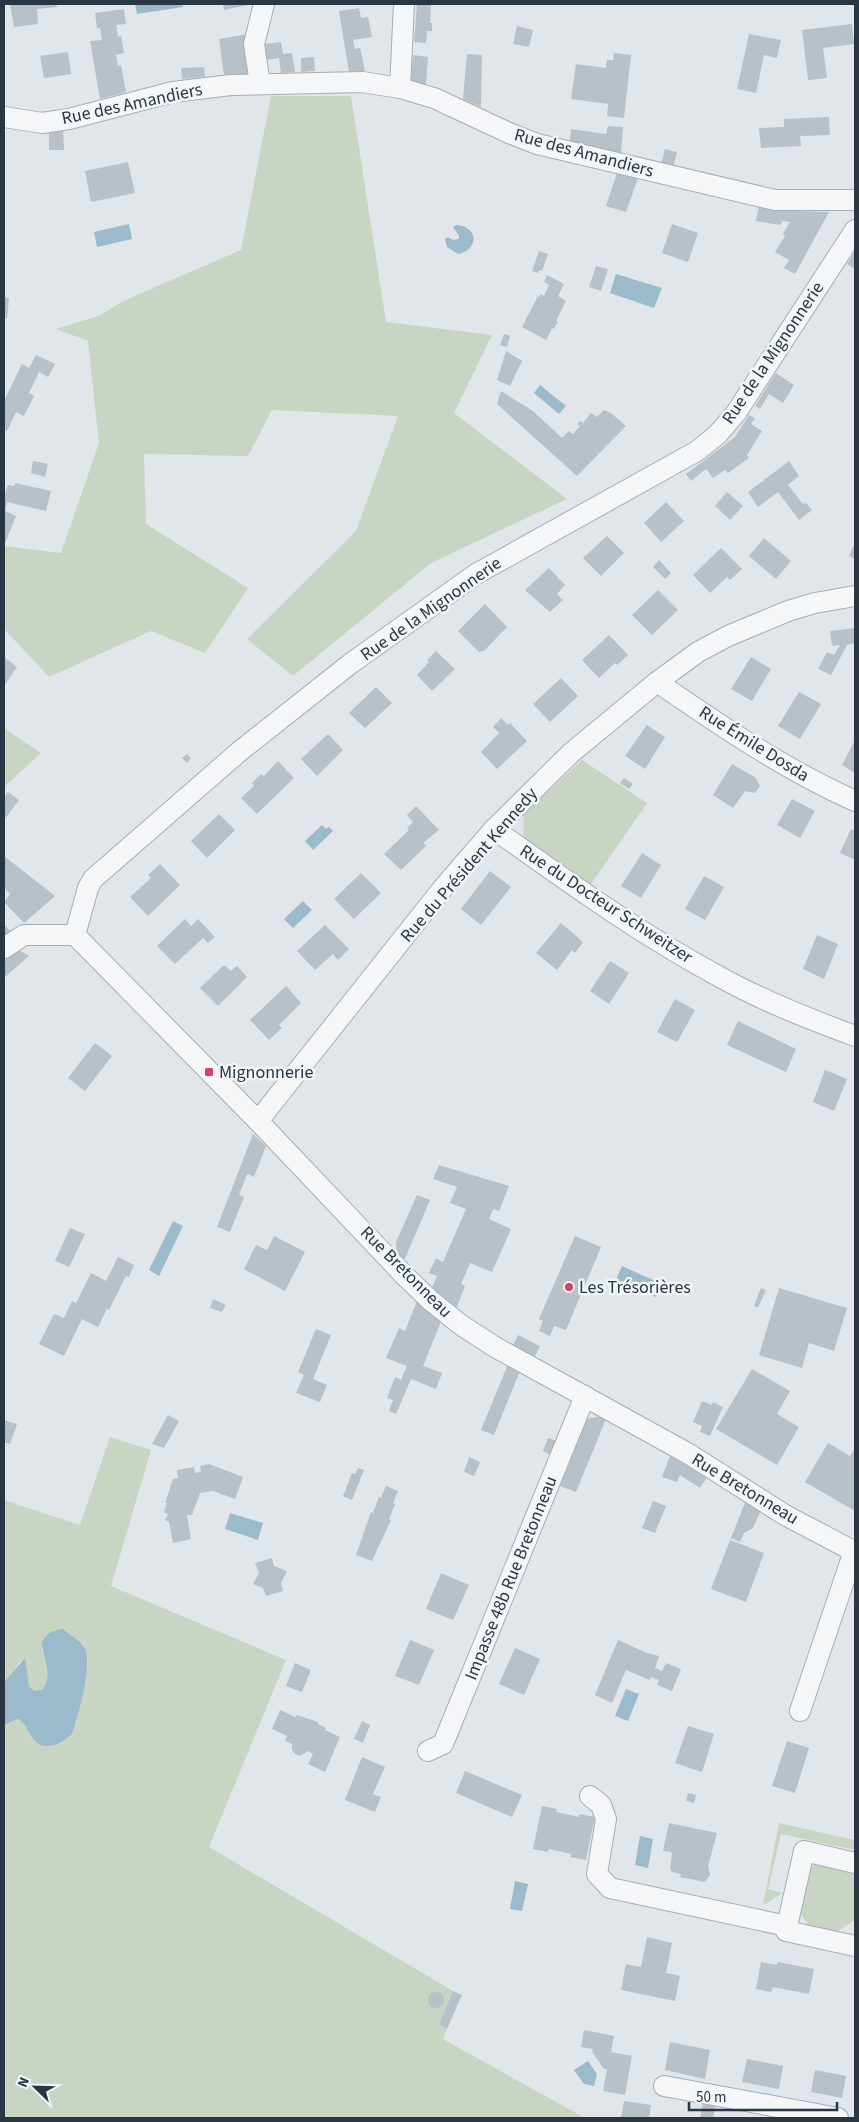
<svg xmlns="http://www.w3.org/2000/svg" width="859" height="2122" font-family="'Source Sans 3',sans-serif">
  <style>
    .green { fill: #c9d5c2 }
    .water { fill: #9bbacc }
    .building { fill: #b8c0c8 }
    .lines { fill: none; stroke-linecap: round; stroke-linejoin: round }
    .minor-casing { stroke: #a6aeb5; stroke-width: 22 }
    .minor { stroke: #f4f6f8; stroke-width: 20 }
    .poi-dot { fill: #d4416d; stroke: #f1f5f8; stroke-width: 2 }
    .labels { text-anchor: middle; dominant-baseline: central; stroke-width: 5; stroke-linejoin: round; paint-order: stroke }
    .street-label { font-size: 18px; fill: #293643; stroke: #f1f5f8 }
    .poi-label { font-size: 18px; fill: #293643; stroke: #f1f5f8; text-anchor: start }
  </style>
  <rect width="100%" height="100%" fill="#e1e6ea"/>
  <!-- green -->
  <g class="green">
    <path d="M271,96H351L386,322L492,335L454,413L567,499L431,563L293,676L247,639L356,531L398,416L272,410L248,456L144,454L146,524L248,588L205,653L151,631L49,677L4,629V546L61,553L99,443L88,341L56,329L99,316L123,301L241,250Z"/>
    <path d="M4,728L41,753L4,787Z"/>
    <path d="M582,760L647,803L589,887L523,840L524,814Z"/>
    <path d="M110,1437L151,1450L111,1586L286,1660L209,1847L453,1991L439,2023L447,2029L443,2039L585,2118H4V1725L17,1719L24,1722L32,1738L76,1724C79,1706 94,1662 84,1647C79,1640 70,1635 63,1629L42,1648C45,1663 51,1675 43,1689L34,1691L29,1686L22,1660L4,1682V1500L80,1525Z"/>
    <path d="M779,1823L855,1840V1850L781,1834L768,1889L783,1893L763,1905Z"/>
    <path d="M820,1859L855,1869V1920L836,1932L809,1926L795,1905L802,1878Z"/>
  </g>
  <!-- water -->
  <g class="water">
    <path d="M135,4H183V7L137,14Z"/>
    <path d="M129,224L132,239L97,247L94,232Z"/>
    <path d="M456,225C479,226 479,250 458,254L447,247L445,239L448,237L453,240L459,239V236L453,227Z"/>
    <path d="M616,274L662,288L654,308L610,293Z"/>
    <path d="M540,385L566,406L559,414L534,393Z"/>
    <path d="M322,825L326,829L329,827L333,831L313,850L305,841Z"/>
    <path d="M303,901L312,910L293,928L284,919Z"/>
    <path d="M173,1221L183,1226L159,1276L149,1270Z"/>
    <path d="M622,1266L662,1284L656,1297L616,1280Z"/>
    <path d="M230,1513L263,1523L258,1540L225,1529Z"/>
    <path d="M63,1629C70,1635 79,1640 84,1647C94,1662 78,1717 72,1734C61,1744 43,1754 32,1737C26,1729 27,1723 17,1719L4,1725V1682L25,1658L29,1686L34,1691L43,1689C53,1673 43,1660 42,1643C46,1633 53,1630 63,1629Z"/>
    <path d="M626,1689L639,1694L628,1721L615,1716Z"/>
    <path d="M640,1836L653,1839L648,1868L635,1865Z"/>
    <path d="M515,1881L528,1884L522,1911L510,1909Z"/>
    <path d="M588,2061L597,2074L594,2086L584,2084L574,2070Z"/>
  </g>
  <!-- building -->
  <g class="building">
    <path d="M10,4H56L57,7L37,9L38,24L14,27Z"/>
    <path d="M223,4H248V5L224,10Z"/>
    <path d="M417,4H431L430,23H432V31H427L426,43L414,42Z"/>
    <path d="M359,8L361,18L368,17L372,37L353,40L355,49L360,48L365,71H349L339,11Z"/>
    <path d="M124,9L126,24L116,25L118,37L121,36L124,53L116,55L118,66L121,65L126,92L100,99L90,41L102,40L100,28H97L95,13Z"/>
    <path d="M852,24L854,44L823,48L827,78L808,80L802,30Z"/>
    <path d="M517,26L533,30L529,47L513,44Z"/>
    <path d="M248,34L250,75L224,76L219,39Z"/>
    <path d="M749,34L781,40L777,58L764,55L756,93L737,89Z"/>
    <path d="M281,42L283,54L292,53L295,72L281,73L279,58L267,60L265,44Z"/>
    <path d="M68,52L71,74L44,78L40,56Z"/>
    <path d="M614,53L631,55L624,118L607,116L608,104L571,99L576,64L606,68L607,60H613Z"/>
    <path d="M467,54L482,55L481,107L463,99Z"/>
    <path d="M413,55L428,57L426,85L411,81Z"/>
    <path d="M314,57L315,71L301,72V58Z"/>
    <path d="M204,67L205,77L182,79L181,68Z"/>
    <path d="M829,117L830,135L800,136L801,146L761,148L759,128L784,127V119Z"/>
    <path d="M608,126L623,127L621,154L570,141L571,129L606,134Z"/>
    <path d="M63,129L64,150H49V132Z"/>
    <path d="M665,149L677,152L673,168L661,165Z"/>
    <path d="M128,162L135,193L91,202L85,171Z"/>
    <path d="M617,173L638,178L626,212L606,206Z"/>
    <path d="M759,205L797,211L829,212L795,274L784,268L789,260L775,252L785,236L783,234L790,222L783,221L780,225L756,221Z"/>
    <path d="M672,224L698,233L688,262L662,253Z"/>
    <path d="M539,251L548,254L542,271L539,270L538,273L532,271Z"/>
    <path d="M855,251V269L847,264Z"/>
    <path d="M596,266L608,269L601,291L589,287Z"/>
    <path d="M547,275L564,284L558,296L566,301L556,321L558,322L554,329L552,328L546,340L522,327L538,296L539,297L541,294L544,296L549,285L544,282Z"/>
    <path d="M4,297L9,298L7,319L4,318Z"/>
    <path d="M504,334L510,336L507,347L500,345Z"/>
    <path d="M506,351L522,361L510,386L497,380Z"/>
    <path d="M36,355L55,364L48,377L39,372L29,393L34,396L24,416L16,412L7,431L4,430V401L22,364L29,368Z"/>
    <path d="M776,373L794,385L783,403L769,394L760,409L755,406Z"/>
    <path d="M501,391L533,411L562,438L569,431L573,434L580,426L577,424L580,421L583,423L591,413L597,417L604,410L611,413L626,426L577,476L497,404Z"/>
    <path d="M749,415L755,418L751,424L762,431L747,455L749,458L728,473L725,470L713,478L706,469L691,481L686,474L735,437Z"/>
    <path d="M33,461L48,464L45,477L31,473Z"/>
    <path d="M789,461L799,476L788,485L803,504L806,503L812,510L799,520L778,492L758,507L748,492Z"/>
    <path d="M15,483L51,491L46,511L7,502L5,511L16,516L4,546V496L8,485L14,486Z"/>
    <path d="M727,492L743,506L730,520L715,506Z"/>
    <path d="M666,502L684,521L661,542L644,523Z"/>
    <path d="M607,536L624,553L601,576L583,558Z"/>
    <path d="M764,538L791,561L776,579L749,556Z"/>
    <path d="M855,542V559L849,556Z"/>
    <path d="M721,548L742,569L730,580L727,577L710,593L693,575Z"/>
    <path d="M659,560L671,573L665,579L653,567Z"/>
    <path d="M549,568L565,585L557,594L563,600L550,612L525,590Z"/>
    <path d="M658,590L678,610L652,635L632,615Z"/>
    <path d="M485,604L507,627L484,651L479,652L458,631Z"/>
    <path d="M855,628V643L847,645L831,675L818,669L827,652L834,655L840,645L832,646L830,631Z"/>
    <path d="M609,635L628,655L617,665L615,663L599,678L582,660Z"/>
    <path d="M436,651L455,669L432,691L417,675L429,662L427,660Z"/>
    <path d="M4,657L17,667L4,686Z"/>
    <path d="M751,657L771,669L752,701L731,689Z"/>
    <path d="M561,678L578,696L550,722L533,704Z"/>
    <path d="M376,687L392,703L365,728L349,713Z"/>
    <path d="M799,692L821,704L800,739L778,726Z"/>
    <path d="M501,718L508,725L510,723L527,741L497,769L481,752L499,733L493,727Z"/>
    <path d="M647,725L665,737L645,769L625,756Z"/>
    <path d="M328,734L343,750L317,776L301,759Z"/>
    <path d="M855,740V773L842,765Z"/>
    <path d="M187,754L191,758L187,763L182,758Z"/>
    <path d="M278,761L294,778L257,814L241,798L254,786L252,783L261,774L264,776Z"/>
    <path d="M732,764L756,778L760,786L755,793L745,791L733,808L713,795Z"/>
    <path d="M624,778L633,784L629,789L620,783Z"/>
    <path d="M8,792L19,800L5,819L4,797Z"/>
    <path d="M792,799L815,811L800,838L777,825Z"/>
    <path d="M416,806L439,830L423,843L426,846L401,870L384,854L409,830L407,828L413,822L407,815Z"/>
    <path d="M219,814L235,830L207,858L191,841Z"/>
    <path d="M851,829L855,831V860L840,853Z"/>
    <path d="M642,853L661,865L641,898L621,886Z"/>
    <path d="M4,856L55,896L24,923L4,902L10,894L4,887Z"/>
    <path d="M160,864L180,885L148,916L130,897L151,878L148,875Z"/>
    <path d="M490,871L511,887L481,925L461,909Z"/>
    <path d="M361,873L381,893L354,919L334,899Z"/>
    <path d="M704,876L724,887L705,920L685,909Z"/>
    <path d="M185,919L191,926L198,919L215,937L208,943L203,938L175,964L157,946Z"/>
    <path d="M561,923L583,942L575,953L572,950L557,970L536,953Z"/>
    <path d="M4,924L12,933L7,938L4,934Z"/>
    <path d="M325,925L349,949L338,960L333,954L315,970L297,951Z"/>
    <path d="M817,935L838,944L824,979L803,969Z"/>
    <path d="M17,949L29,956L4,978V960Z"/>
    <path d="M610,961L629,973L609,1004L590,991Z"/>
    <path d="M224,965L231,971L237,966L247,977L218,1006L200,988Z"/>
    <path d="M286,986L301,1003L279,1025L282,1028L269,1040L250,1020Z"/>
    <path d="M675,999L695,1010L677,1042L657,1032Z"/>
    <path d="M738,1021L796,1049L786,1072L727,1045Z"/>
    <path d="M95,1043L112,1056L85,1091L68,1078Z"/>
    <path d="M825,1070L847,1079L834,1111L813,1102Z"/>
    <path d="M253,1134L266,1146L254,1177L247,1174L239,1195L244,1197L230,1232L217,1227Z"/>
    <path d="M439,1165L509,1186L499,1211L493,1209L489,1219L511,1229L492,1272L470,1263L461,1284L465,1286L456,1309L431,1290L437,1276L429,1273L436,1258L443,1262L466,1209L450,1203L457,1187L433,1179Z"/>
    <path d="M417,1195L430,1200L404,1261L397,1254L396,1242Z"/>
    <path d="M70,1228L85,1234L69,1267L55,1261Z"/>
    <path d="M274,1236L305,1252L285,1291L244,1269L256,1245L267,1250Z"/>
    <path d="M575,1236L601,1247L566,1330L554,1326L550,1336L539,1331L543,1321L539,1319Z"/>
    <path d="M118,1257L134,1265L129,1277L126,1276L109,1310L107,1309L98,1327L82,1319L64,1356L39,1344L54,1314L64,1318L72,1301L76,1303L91,1273L106,1281Z"/>
    <path d="M761,1288L766,1290L758,1308L754,1306Z"/>
    <path d="M779,1288L847,1308L834,1351L809,1343L802,1368L759,1355Z"/>
    <path d="M213,1299L226,1305L222,1312L210,1308Z"/>
    <path d="M417,1301L442,1319L423,1366L442,1373L436,1389L411,1379L396,1414L389,1411L393,1400L387,1398L395,1377L401,1380L407,1366L386,1358L399,1328L405,1331Z"/>
    <path d="M316,1329L331,1335L313,1379L327,1385L320,1402L296,1393L304,1375L298,1372Z"/>
    <path d="M518,1335L540,1346L535,1356L526,1352L525,1355L512,1347Z"/>
    <path d="M508,1364L520,1371L494,1435L481,1430Z"/>
    <path d="M752,1369L790,1391L777,1414L799,1427L777,1465L716,1429Z"/>
    <path d="M702,1401L712,1405L713,1402L723,1407L710,1436L700,1432L702,1426L693,1422Z"/>
    <path d="M168,1415L179,1421L164,1448L152,1444Z"/>
    <path d="M600,1416L606,1419L576,1492L560,1486L587,1419Z"/>
    <path d="M4,1420L17,1424L10,1444L4,1442Z"/>
    <path d="M548,1438L557,1441L551,1455L543,1451Z"/>
    <path d="M828,1443L850,1456L855,1448V1511L805,1482Z"/>
    <path d="M670,1456L707,1477L700,1488L680,1475L677,1482L662,1477Z"/>
    <path d="M469,1457L480,1462L474,1476L464,1472Z"/>
    <path d="M209,1464L243,1477L235,1499L213,1491L200,1493L192,1515H187L191,1539L173,1543L169,1522L165,1520L168,1514L164,1512L167,1503H165L173,1479L178,1478L177,1470L194,1467L195,1473L201,1472L200,1466Z"/>
    <path d="M358,1468L364,1470L352,1500L343,1496L352,1473L355,1474Z"/>
    <path d="M386,1486L398,1491L393,1503L395,1504L389,1519L391,1520L372,1561L356,1555L371,1512L373,1513L379,1497L381,1498Z"/>
    <path d="M746,1500L761,1510L753,1528L744,1533L740,1542L731,1538Z"/>
    <path d="M653,1501L666,1506L655,1533L642,1528Z"/>
    <path d="M730,1540L764,1553L746,1602L711,1589Z"/>
    <path d="M272,1558L274,1566L287,1571L281,1583L283,1591L266,1596L263,1588L253,1584L259,1573L255,1563Z"/>
    <path d="M441,1573L469,1585L453,1620L426,1609Z"/>
    <path d="M410,1640L434,1650L419,1685L395,1676Z"/>
    <path d="M618,1640L647,1653L659,1656L655,1668L662,1671L666,1663L681,1669L672,1691L657,1685L659,1680L651,1677L650,1680L626,1670L612,1703L595,1695Z"/>
    <path d="M515,1648L540,1659L524,1695L499,1684Z"/>
    <path d="M295,1663L311,1670L302,1692L286,1686Z"/>
    <path d="M280,1710L295,1717L297,1715L318,1722V1724L326,1728L325,1730L340,1737L325,1772L308,1764L313,1754L308,1751L300,1756L295,1754L292,1750V1744L285,1741L287,1736L272,1729Z"/>
    <path d="M362,1721L370,1725L363,1743L354,1739Z"/>
    <path d="M688,1726L714,1734L702,1772L675,1763Z"/>
    <path d="M787,1741L809,1748L795,1793L772,1786Z"/>
    <path d="M362,1757L385,1767L373,1794L381,1797L375,1812L345,1800Z"/>
    <path d="M465,1771L522,1795L512,1817L456,1793Z"/>
    <path d="M688,1793L696,1795L694,1803L686,1801Z"/>
    <path d="M542,1806L557,1809L556,1812L579,1817V1814L595,1817L586,1860L570,1857L571,1854L549,1849L548,1852L533,1849Z"/>
    <path d="M669,1823L717,1833L708,1866L710,1875L705,1882L680,1877L681,1874L672,1872L670,1869L672,1855L671,1852L663,1851Z"/>
    <path d="M647,1937L672,1943L666,1973L680,1976L675,2001L621,1990L626,1964L641,1967Z"/>
    <path d="M761,1962L777,1965L778,1962L814,1969L809,1994L773,1987L771,1992L756,1989Z"/>
    <path d="M453,1991L462,1995L447,2029L439,2024Z"/>
    <circle cx="436" cy="2000" r="8"/>
    <path d="M584,2030L614,2036L611,2052L632,2056L625,2095L603,2091L607,2069H604L592,2052L593,2049L581,2047Z"/>
    <path d="M670,2042L710,2050L705,2079L665,2070Z"/>
    <path d="M747,2059L783,2066L779,2089L742,2082Z"/>
    <path d="M815,2070L846,2076L842,2098L811,2092Z"/>
    <path d="M624,2101L651,2105L649,2118H621Z"/>
    <path d="M703,2103L716,2105L713,2118H700Z"/>
  </g>
  <g class="lines">
    <defs>
      <g id="minor">
        <path d="M260,84L254,44L264,4"/>
        <path d="M400,88L404,4"/>
        <path d="M4,117L42,123L69,119L173,92L231,85L362,82L400,88L434,98L509,133L537,144L775,200H855"/>
        <path d="M657,682C721,726 784,769 855,801"/>
        <path d="M494,829C568,882 640,934 720,977C763,1001 809,1019 855,1036"/>
        <path d="M75,935L88,888L93,879L240,751L350,664L476,574L697,451L718,434L736,413L855,230"/>
        <path d="M75,935L258,1121L405,1276L430,1300L461,1325L495,1347L689,1454L785,1515L855,1552"/>
        <path d="M4,948L24,935H75"/>
        <path d="M258,1121L443,888L494,829L571,753L657,682L698,652L728,636L788,611L815,603L855,596"/>
        <path d="M800,1711L854,1551"/>
        <path d="M428,1751L443,1744L585,1396"/>
        <path d="M590,1796L601,1805L606,1819L597,1874L610,1888L787,1926"/>
        <path d="M855,1863L804,1851L786,1931L855,1946"/>
        <path d="M664,2086L838,2118"/>
      </g>
    </defs>
    <!-- minor casing -->
    <use href="#minor" class="minor-casing"/>
    <!-- minor -->
    <use href="#minor" class="minor"/>
  </g>
  <!-- markers -->
  <g class="poi-dot">
    <rect x="204" y="1067" width="10" height="10" rx="2.5"/>
    <circle cx="569" cy="1287" r="5"/>
  </g>
  <g class="labels">
    <!-- street labels -->
    <g class="street-label">
      <text transform="translate(132 104) rotate(-12)">Rue des Amandiers</text>
      <text transform="translate(584 153) rotate(15)">Rue des Amandiers</text>
      <text transform="translate(773 353) rotate(-56)">Rue de la Mignonnerie</text>
      <text transform="translate(431 609) rotate(-35)">Rue de la Mignonnerie</text>
      <text transform="translate(754 744) rotate(32)">Rue Émile Dosda</text>
      <text transform="translate(469 865) rotate(-49)">Rue du Président Kennedy</text>
      <text transform="translate(606 904) rotate(33)">Rue du Docteur Schweitzer</text>
      <text transform="translate(406 1272) rotate(45)">Rue Bretonneau</text>
      <text transform="translate(745 1489) rotate(31)">Rue Bretonneau</text>
      <text transform="translate(511 1578) rotate(-68)">Impasse 48b Rue Bretonneau</text>
    </g>
    <!-- poi labels -->
    <g class="poi-label">
      <text x="219" y="1072">Mignonnerie</text>
      <text x="579" y="1287">Les Trésorières</text>
    </g>
  </g>
  <!-- border -->
  <rect width="859" height="2122" fill="none" stroke="#293643" stroke-width="10"/>
  <!-- north arrow -->
  <g transform="translate(35 2087) rotate(293)" stroke="#f1f5f8" stroke-width="4" paint-order="stroke">
  <path d="M0-4L9 19L0 12L-9 19Z" fill="#293643"/>
  <text y="-8" font-size="14" font-weight="bold" text-anchor="middle" fill="#293643">N</text>
  </g>
  <!-- scale -->
  <path d="M689 2102v8h148v-8" fill="none" stroke="#293643" stroke-width="2.5"/>
  <text x="696" y="2102" font-size="15" fill="#293643" stroke="#f1f5f8" stroke-width="4" paint-order="stroke">50 m</text>
</svg>
